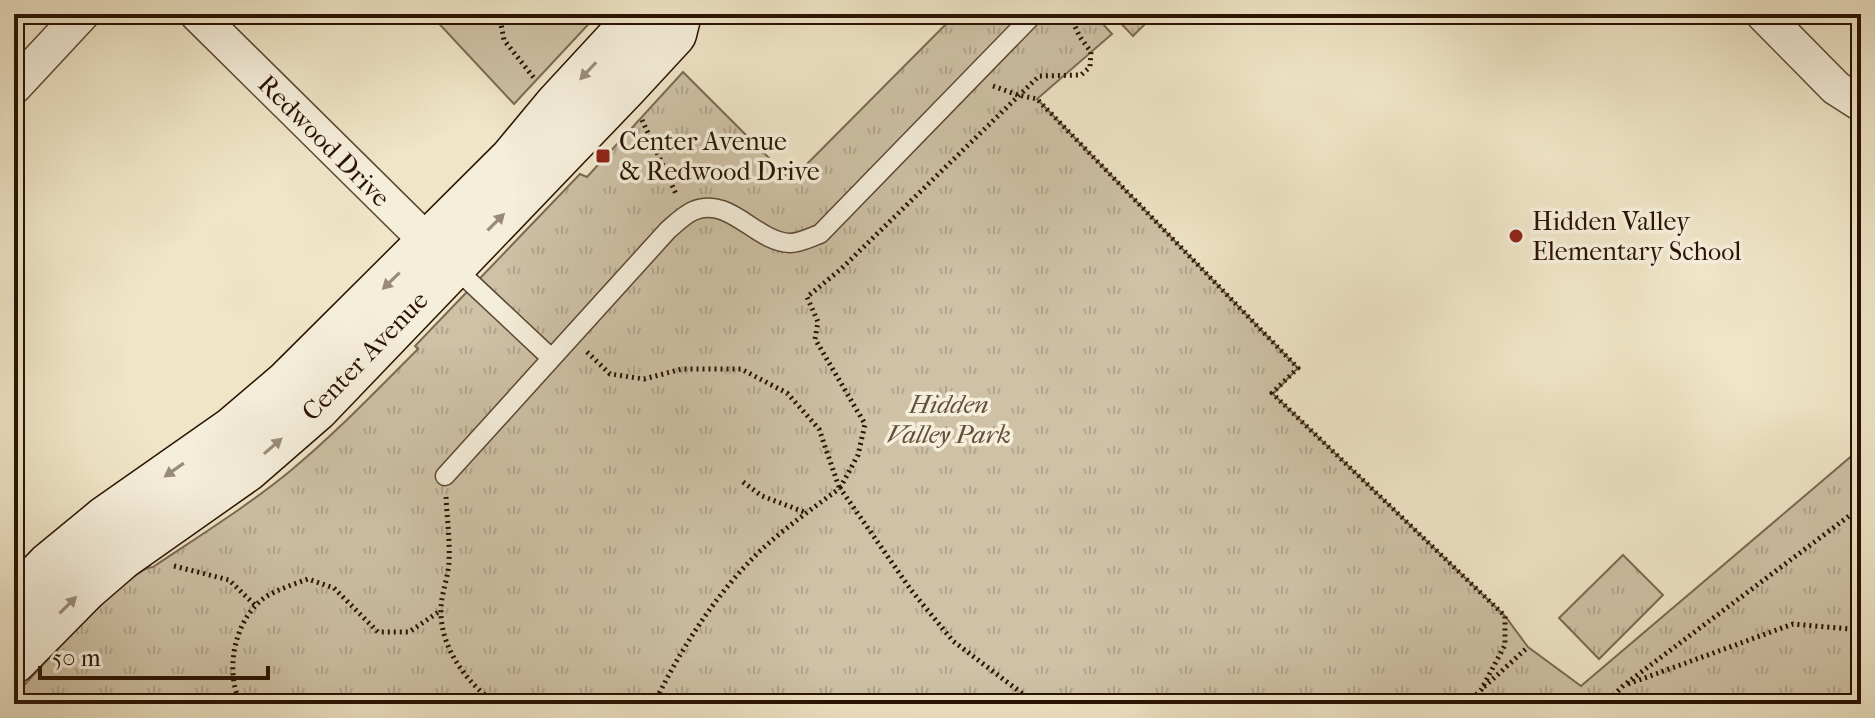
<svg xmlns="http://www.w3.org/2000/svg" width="1875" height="718" font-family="'IM FELL French Canon',serif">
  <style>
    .grass { fill: #cec1a6; stroke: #7c6a54; stroke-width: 2 }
    .park { fill: url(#park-tufts); stroke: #7c6a54; stroke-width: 2 }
    .water { fill: #ac9e84; stroke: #786650; stroke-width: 2 }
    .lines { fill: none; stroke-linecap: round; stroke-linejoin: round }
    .lane-casing { stroke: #5b4833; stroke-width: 21 }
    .street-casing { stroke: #5b4833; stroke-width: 37 }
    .secondary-casing { stroke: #2a1302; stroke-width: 47 }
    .path { stroke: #2a1302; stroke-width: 5; stroke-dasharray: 2 4; stroke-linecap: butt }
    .lane { stroke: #f5eedb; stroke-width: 18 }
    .street { stroke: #f5eedb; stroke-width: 34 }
    .secondary { stroke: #f5eedb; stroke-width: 44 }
    .oneway { fill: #9a8b79 }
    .poi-dot { fill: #8f2418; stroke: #f5eedb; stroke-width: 3 }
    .labels { text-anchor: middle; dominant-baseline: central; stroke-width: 7; stroke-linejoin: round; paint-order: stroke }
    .street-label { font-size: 26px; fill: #2a1302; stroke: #f5eedb }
    .poi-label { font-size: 26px; fill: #2a1302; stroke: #f5eedb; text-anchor: start }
    .park-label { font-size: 26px; font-style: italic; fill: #63503b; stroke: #f5eedb }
  </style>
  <defs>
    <pattern id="park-tufts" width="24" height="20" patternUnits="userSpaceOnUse" patternTransform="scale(2)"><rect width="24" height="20" fill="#cec1a6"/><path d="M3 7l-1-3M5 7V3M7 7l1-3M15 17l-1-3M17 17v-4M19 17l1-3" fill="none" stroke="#b1a58d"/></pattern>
  </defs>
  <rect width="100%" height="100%" fill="#efe5c7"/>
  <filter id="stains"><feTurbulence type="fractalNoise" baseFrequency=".0025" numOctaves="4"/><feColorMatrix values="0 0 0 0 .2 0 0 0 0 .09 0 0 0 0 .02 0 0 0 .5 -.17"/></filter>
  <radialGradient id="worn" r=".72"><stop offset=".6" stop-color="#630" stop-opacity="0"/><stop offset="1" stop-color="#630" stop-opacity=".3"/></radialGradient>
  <!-- grass -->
  <path class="grass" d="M430,14H598L514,104Z"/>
  <!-- park -->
  <g class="park">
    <path d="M956,14H1094L1112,34L1037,99L1298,368L1273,394L1505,616L1528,647L1581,686L1861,448V692L1806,704H16L20,700L19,691C39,669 129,567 153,567C199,536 246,507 289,472C335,434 376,391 418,349L415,346L580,174L587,177L683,72L791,180Z"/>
    <path d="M1112,14H1155L1133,36Z"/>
    <path d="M1623,555L1663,595L1599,659L1559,618Z"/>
  </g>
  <!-- water -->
  <path class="water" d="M1861,692V704H1806Z"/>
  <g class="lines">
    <defs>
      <g id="lane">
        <path d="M453,266L550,357"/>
        <path d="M445,476L668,230C675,224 684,215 693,211C730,195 755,242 790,243C800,243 811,237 820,234L1034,14"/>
      </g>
      <g id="street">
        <path d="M197,14L444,258"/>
        <path d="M1763,14L1836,88L1861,104"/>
        <path d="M14,87L82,14"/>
      </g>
      <g id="secondary">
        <path d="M14,601L49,565L106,518L233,429L287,383L512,159L556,106L641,14"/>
        <path d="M14,661L85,589L122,557L247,469L316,409L626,86L674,34L679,14"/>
      </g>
    </defs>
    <!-- lane casing -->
    <use href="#lane" class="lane-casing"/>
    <!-- street casing -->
    <use href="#street" class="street-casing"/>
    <!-- secondary casing -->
    <use href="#secondary" class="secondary-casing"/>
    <!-- path -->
    <g class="path">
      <path d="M499,14L504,40L534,78"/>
      <path d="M993,86L1018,95L1037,99L1298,368L1272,393L1505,616V645L1481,690L1467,704"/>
      <path d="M642,120L676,194"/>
      <path d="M587,352L610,374L644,379L682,369H741L787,393L819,429L839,487"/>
      <path d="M743,482L762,496L807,513"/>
      <path d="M840,488L858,455L865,424L815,339L818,322L807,297L841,269L1039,76L1081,75L1090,67L1091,52L1080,37L1069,14"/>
      <path d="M446,497C447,518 450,539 449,560C449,576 441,593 441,610C440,648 467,683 496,704"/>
      <path d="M174,566L229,580L255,605"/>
      <path d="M1628,684L1793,624L1861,630"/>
      <path d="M1484,687L1528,647"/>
      <path d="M27,696L66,704"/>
      <path d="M241,704C224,672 234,617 267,596C279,589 294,584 308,579L334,588L378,632H409L440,611"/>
      <path d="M654,704C680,650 715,595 758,553C783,529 812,509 840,488L911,590L953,641L1036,704"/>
      <path d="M1605,704L1624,685L1861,507"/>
    </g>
    <!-- lane -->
    <use href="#lane" class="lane"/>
    <!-- street -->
    <use href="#street" class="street"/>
    <!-- secondary -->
    <use href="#secondary" class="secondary"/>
  </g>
  <!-- one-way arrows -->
  <defs><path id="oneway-solid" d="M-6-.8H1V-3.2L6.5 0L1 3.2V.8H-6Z" transform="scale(2)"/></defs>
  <g class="oneway">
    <use href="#oneway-solid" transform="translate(588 71) rotate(133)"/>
    <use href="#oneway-solid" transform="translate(496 222) rotate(-45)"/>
    <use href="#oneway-solid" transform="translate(391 281) rotate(136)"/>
    <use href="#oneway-solid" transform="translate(273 446) rotate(-41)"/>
    <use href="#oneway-solid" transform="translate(174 470) rotate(145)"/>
    <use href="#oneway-solid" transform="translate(68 605) rotate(-45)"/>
  </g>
  <!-- markers -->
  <g class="poi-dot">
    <rect x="595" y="148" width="16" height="16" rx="4"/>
    <circle cx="1516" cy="236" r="8"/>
  </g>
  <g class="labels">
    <!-- street labels -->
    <g class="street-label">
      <text transform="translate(324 141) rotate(45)">Redwood Drive</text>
      <text transform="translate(365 356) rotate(-46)">Center Avenue</text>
    </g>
    <!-- poi labels -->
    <g class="poi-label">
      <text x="619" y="141">Center Avenue<tspan x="619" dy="30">&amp; Redwood Drive</tspan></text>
      <text x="1532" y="221">Hidden Valley<tspan x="1532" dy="30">Elementary School</tspan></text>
    </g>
    <!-- park labels -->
    <g class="park-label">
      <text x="949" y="404">Hidden<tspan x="949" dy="30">Valley Park</tspan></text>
    </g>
  </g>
  <!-- margin -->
  <rect width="1875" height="718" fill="none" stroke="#efe5c7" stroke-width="48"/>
  <rect x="16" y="16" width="1843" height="686" fill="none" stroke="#2a1302" stroke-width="4"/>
  <rect x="24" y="24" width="1827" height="670" fill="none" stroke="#2a1302" stroke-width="2"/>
  <!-- scale -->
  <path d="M40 666v12h228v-12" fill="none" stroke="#2a1302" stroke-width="4"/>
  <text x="52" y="666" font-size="24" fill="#2a1302" stroke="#f5eedb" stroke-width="6" paint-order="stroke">50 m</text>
  <rect width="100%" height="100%" filter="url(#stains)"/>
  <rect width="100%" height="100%" fill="url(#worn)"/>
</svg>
